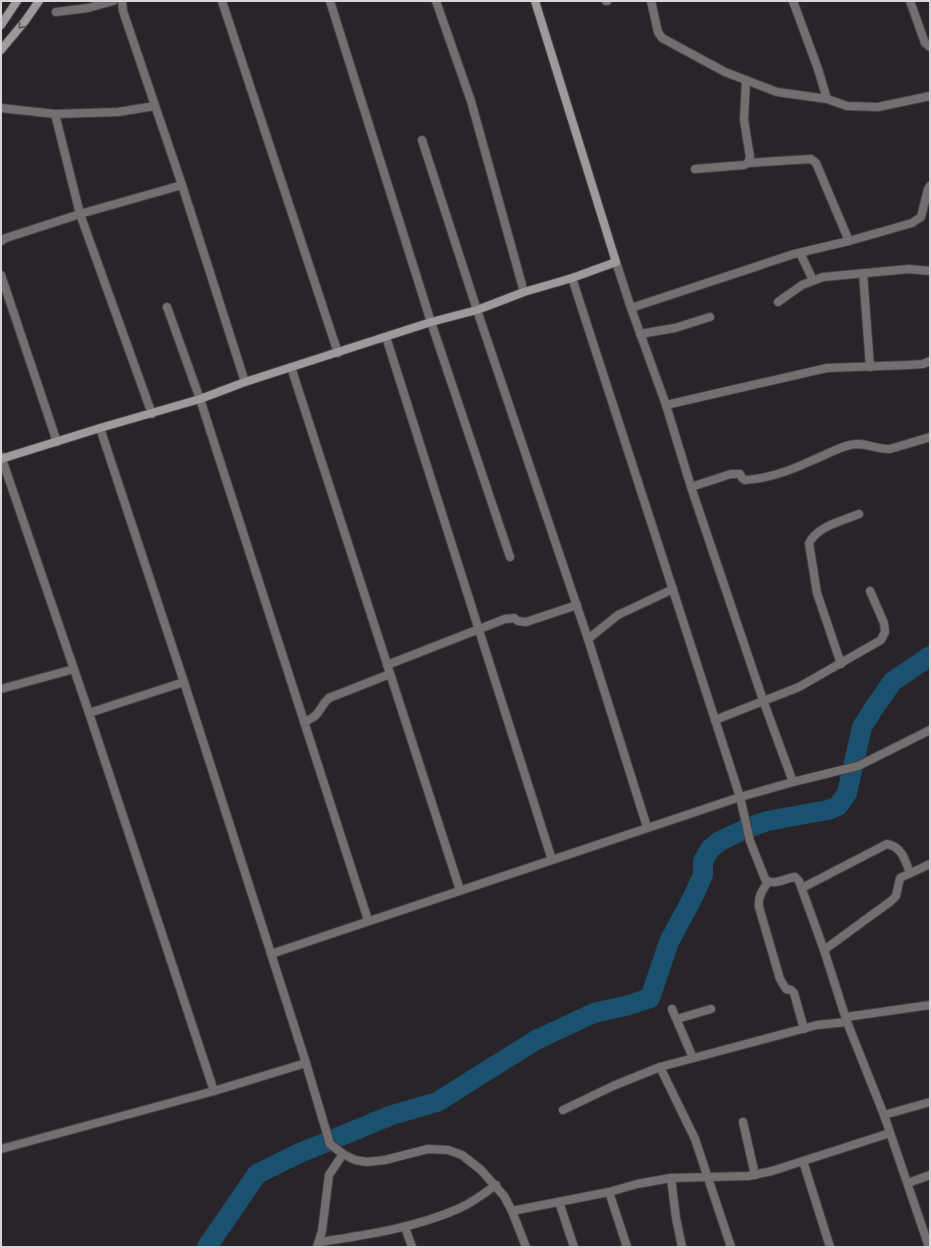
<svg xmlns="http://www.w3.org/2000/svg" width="931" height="1248" font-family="Karla,sans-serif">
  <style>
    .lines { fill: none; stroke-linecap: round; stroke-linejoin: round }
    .river { stroke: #1a516e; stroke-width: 20 }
    .street-casing { stroke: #444045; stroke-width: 10 }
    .secondary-casing { stroke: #444045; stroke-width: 10 }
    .street { stroke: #736f6f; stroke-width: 8 }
    .secondary { stroke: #9f9999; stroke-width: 8 }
    .oneway { stroke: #585356 }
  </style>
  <rect width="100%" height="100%" fill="#282429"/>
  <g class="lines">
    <!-- river -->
    <path class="river" d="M207,1247L257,1174L295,1155L392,1115L437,1102L536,1040L594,1013L629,1005L650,998L669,942L692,899L703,875V861L710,849L720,841L748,828L767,821L828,810L838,806L847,793L862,727L874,708L893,681L930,656"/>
    <defs>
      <g id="street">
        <path d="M122,1L123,11L182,185L245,382"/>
        <path d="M222,1L338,353"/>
        <path d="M330,1L431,322L510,557"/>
        <path d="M436,1L471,101L524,292"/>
        <path d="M606,1H607"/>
        <path d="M651,1L658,32L662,38L725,72L777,92L827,99L847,106L878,107L930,96"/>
        <path d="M793,1L818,69L827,99"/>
        <path d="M910,1L925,43L930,47"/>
        <path d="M56,12L88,8L113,1"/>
        <path d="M1,108L55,114L118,112L155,106"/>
        <path d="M55,114L80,214L152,414"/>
        <path d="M422,140L477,310L588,639L647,827"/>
        <path d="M748,163L811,159L816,163L849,241"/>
        <path d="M695,169L744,165L748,163L750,157L744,120L746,80"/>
        <path d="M1,241L6,238L80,214L182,185"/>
        <path d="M800,253L813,280"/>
        <path d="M616,262L631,308L666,405L691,487L763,700L793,782"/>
        <path d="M863,273L870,367"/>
        <path d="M1,275L57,442"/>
        <path d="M572,278L740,797L750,841L765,879C773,887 785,878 795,877L799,881L824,950L847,1022L884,1115L929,1247"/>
        <path d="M778,302L802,285L823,277L909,269L930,271"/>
        <path d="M167,307L200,399L368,920"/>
        <path d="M631,308L794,254L849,241L912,223L921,217L928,189L930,186"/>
        <path d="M640,334L675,328L710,317"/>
        <path d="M386,337L552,860"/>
        <path d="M291,367L460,890"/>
        <path d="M666,405L827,368L908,365L923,364L930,361"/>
        <path d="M100,428L184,682L306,1063L330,1144L343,1154L355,1160L367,1162L385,1160L428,1149L448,1150L462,1155L481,1170L504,1196L512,1211L526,1247"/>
        <path d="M1,456L89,713L214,1091"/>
        <path d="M691,487L731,474H740L742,478L745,480C769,479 792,470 813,460C826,455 837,448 850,445C864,441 876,450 890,449L930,437"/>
        <path d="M588,639L618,615L673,589"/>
        <path d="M841,664L817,593L809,543C818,526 842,521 859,514"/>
        <path d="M387,665L505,619L514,618L518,621L526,622L577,605"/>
        <path d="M1,689L74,669"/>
        <path d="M89,713L184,682"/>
        <path d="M715,720L799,687L881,640L885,632L884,623L870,591"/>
        <path d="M304,722C323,714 317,709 329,698L390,674"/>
        <path d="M768,882C762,891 758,896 759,907L780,979L786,989L791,990L794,993L804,1029"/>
        <path d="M802,888L887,844C902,847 905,860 910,873"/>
        <path d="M824,950L891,901L896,896L900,878L930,864"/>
        <path d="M271,954L740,797L793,782L858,766L930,730"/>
        <path d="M672,1009L693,1058"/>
        <path d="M846,1017L930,1005"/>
        <path d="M677,1019L711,1009"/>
        <path d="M660,1067L695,1139L731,1247"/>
        <path d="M563,1110L613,1086L660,1067L817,1025L847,1022"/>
        <path d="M884,1115L930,1102"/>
        <path d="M743,1122L755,1175"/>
        <path d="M1,1149L214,1091L306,1063"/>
        <path d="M803,1161L830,1247"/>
        <path d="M671,1178L676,1218L682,1247"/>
        <path d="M908,1183L930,1175"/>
        <path d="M609,1192L627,1247"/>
        <path d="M559,1202L574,1247"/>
        <path d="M512,1211L609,1192L637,1184L671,1178L748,1176L772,1171L890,1133"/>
        <path d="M405,1227L412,1247"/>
        <path d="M320,1242C367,1235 415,1228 460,1208C473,1202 485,1193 496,1185"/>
        <path d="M317,1247L322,1231L329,1175L343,1154"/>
      </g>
      <g id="secondary">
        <path d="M1,25L17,1"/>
        <path d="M1,50L25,21L39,1"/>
        <path d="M1,459L100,428L200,399L245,382L431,322L477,310L524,292L572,278L616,262L535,1"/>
      </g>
    </defs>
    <!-- street casing -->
    <use href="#street" class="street-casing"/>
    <!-- secondary casing -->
    <use href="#secondary" class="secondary-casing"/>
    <!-- street -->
    <use href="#street" class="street"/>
    <!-- secondary -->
    <use href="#secondary" class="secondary"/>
  </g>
  <!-- one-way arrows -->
  <defs><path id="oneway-chevron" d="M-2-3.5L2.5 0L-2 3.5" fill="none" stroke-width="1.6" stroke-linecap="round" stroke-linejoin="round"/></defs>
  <use class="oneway" href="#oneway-chevron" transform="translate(21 26) rotate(131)"/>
  <!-- border -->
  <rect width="931" height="1248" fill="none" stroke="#d8d5d8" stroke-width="4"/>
</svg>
